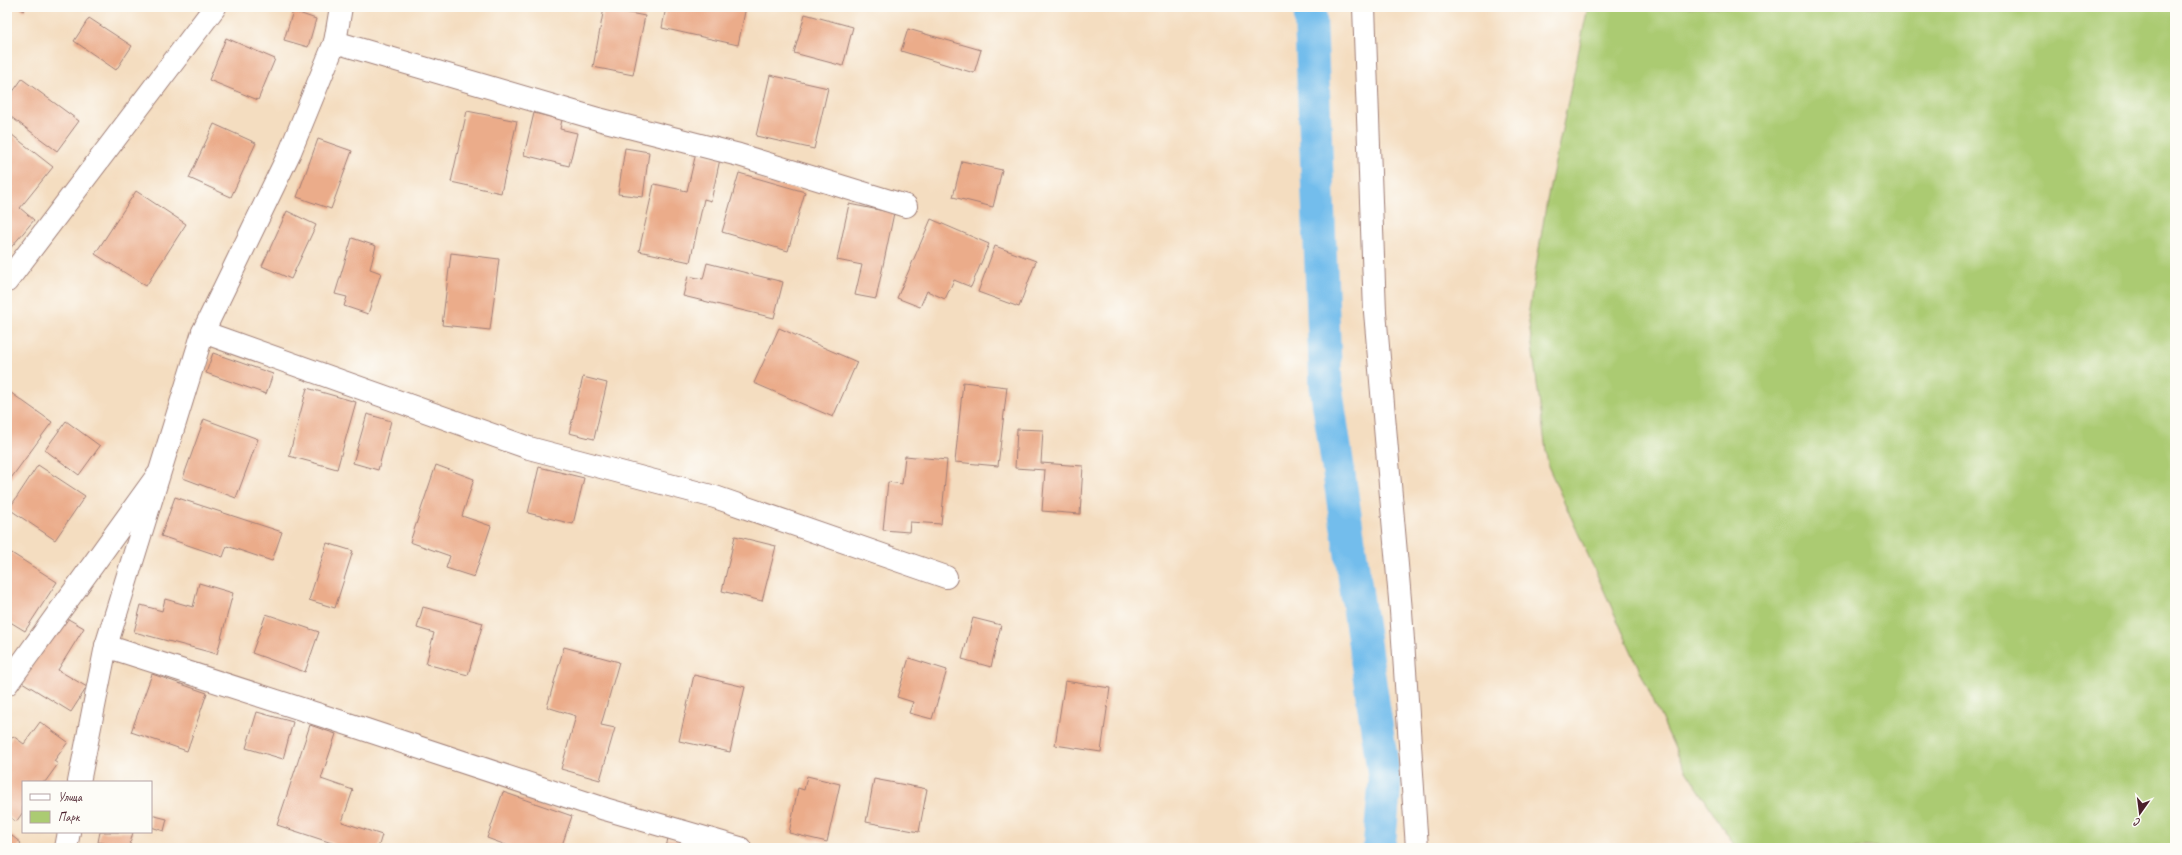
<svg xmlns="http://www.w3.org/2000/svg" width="2182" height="855" font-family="Caveat,sans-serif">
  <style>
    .green { fill: #abcb72; stroke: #7a754e }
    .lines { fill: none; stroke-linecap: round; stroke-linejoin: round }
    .canal { stroke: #73bdec; stroke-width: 33 }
    .building { fill: #ebac8a }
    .minor-casing { stroke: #9f7e76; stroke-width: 24 }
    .tertiary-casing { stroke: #9f7e76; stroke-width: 24 }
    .minor { stroke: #fff; stroke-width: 22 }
    .tertiary { stroke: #fff; stroke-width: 22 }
  </style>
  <rect width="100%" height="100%" fill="#fdfcf7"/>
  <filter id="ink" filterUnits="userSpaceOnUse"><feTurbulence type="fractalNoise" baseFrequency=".025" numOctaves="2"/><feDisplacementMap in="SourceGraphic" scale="8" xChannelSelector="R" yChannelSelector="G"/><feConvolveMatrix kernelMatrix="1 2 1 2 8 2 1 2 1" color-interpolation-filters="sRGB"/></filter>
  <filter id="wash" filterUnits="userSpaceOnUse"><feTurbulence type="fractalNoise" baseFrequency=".012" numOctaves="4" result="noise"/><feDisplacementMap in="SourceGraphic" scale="16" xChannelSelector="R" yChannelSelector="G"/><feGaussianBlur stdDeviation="0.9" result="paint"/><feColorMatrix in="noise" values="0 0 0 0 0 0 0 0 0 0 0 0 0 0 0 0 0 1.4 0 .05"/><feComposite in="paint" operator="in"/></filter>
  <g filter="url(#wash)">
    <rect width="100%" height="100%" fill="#f4ddc0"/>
    <!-- green -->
    <path class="green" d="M1588,7H2175V848H1736L1681,762L1548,466L1528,316L1547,200Z"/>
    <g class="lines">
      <!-- canal -->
      <path class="canal" d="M1310,7L1326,387L1385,783L1379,848"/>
    </g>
    <g id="blocks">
      <!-- building -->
      <g class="building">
        <path d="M18,7H26L24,11Z"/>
        <path d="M566,7H578L577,10Z"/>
        <path d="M666,7H746L738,45L662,28Z"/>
        <path d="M604,8L645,16L633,75L593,67Z"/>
        <path d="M293,11L316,19L308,47L284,40Z"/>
        <path d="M805,14L853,27L843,66L794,53Z"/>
        <path d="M89,18L132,46L116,70L74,41Z"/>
        <path d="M908,29L981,50L974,73L901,51Z"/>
        <path d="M226,38L275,59L258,100L209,80Z"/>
        <path d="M770,75L828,88L814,149L756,136Z"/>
        <path d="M22,79L79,121L57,151L7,114V100Z"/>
        <path d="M467,111L517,121L501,193L451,182Z"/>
        <path d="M534,113L562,120L560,129L577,133L569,166L524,155Z"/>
        <path d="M214,124L256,143L231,197L189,178Z"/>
        <path d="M7,131L53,167L20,208L34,220L8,251Z"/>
        <path d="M318,139L352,151L331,209L297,197Z"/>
        <path d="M625,148L649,152L643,197L618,194Z"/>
        <path d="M696,153L720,159L711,201L704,199L690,262L639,251L654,184L687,191Z"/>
        <path d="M962,161L1002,170L993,207L953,197Z"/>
        <path d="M739,173L805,192L788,251L722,232Z"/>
        <path d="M136,191L186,224L146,286L95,254Z"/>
        <path d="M849,204L894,213L876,299L855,295L862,265L837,260Z"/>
        <path d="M287,211L316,225L291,279L262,266Z"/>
        <path d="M931,219L989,244L971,287L954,280L945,299L927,291L920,307L897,298Z"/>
        <path d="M352,238L376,246L370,269L381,273L368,314L344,306L347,297L335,294Z"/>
        <path d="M995,246L1036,261L1019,307L978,292Z"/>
        <path d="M451,253L499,259L490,330L442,325Z"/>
        <path d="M707,263L783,282L774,318L683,296L688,276L703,279Z"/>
        <path d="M779,328L857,362L833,417L754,383Z"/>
        <path d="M213,353L273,374L266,394L206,373Z"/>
        <path d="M583,377L607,383L594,439L569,433Z"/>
        <path d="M963,382L1007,387L998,466L955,462Z"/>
        <path d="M307,388L356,402L337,469L289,456Z"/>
        <path d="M7,390L52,422L9,481L7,480Z"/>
        <path d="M367,414L391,421L378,470L353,463Z"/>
        <path d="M204,419L258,439L236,498L183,478Z"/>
        <path d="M66,421L100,446L79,475L45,450Z"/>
        <path d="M1017,429L1043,430L1041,463L1083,466L1080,514L1042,511L1045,470L1015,468Z"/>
        <path d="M905,456L947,460L941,524L910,522L909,532L883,530L888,482L902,484Z"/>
        <path d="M38,465L85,496L55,540L9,509Z"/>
        <path d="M436,465L474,479L462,516L491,526L474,577L446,568L450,556L410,542Z"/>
        <path d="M539,467L584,478L573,524L528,513Z"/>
        <path d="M7,491L11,494L7,500Z"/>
        <path d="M175,497L282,532L272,561L227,546L223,557L161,536Z"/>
        <path d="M735,536L776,546L762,601L722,591Z"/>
        <path d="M327,543L353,551L335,608L309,600Z"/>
        <path d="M10,552L57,582L25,631L7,620V557Z"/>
        <path d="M199,583L233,593L217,654L134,632L141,605L162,611L165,599L193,607Z"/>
        <path d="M423,607L483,623L468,675L426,664L434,633L417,628Z"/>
        <path d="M266,614L319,632L305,672L252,653Z"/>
        <path d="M63,616L84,628L58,670L87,687L71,712L22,682Z"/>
        <path d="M973,618L1001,625L991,667L962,659Z"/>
        <path d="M564,647L619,662L601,725L615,728L600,780L561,769L576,716L547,707Z"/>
        <path d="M909,658L947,670L932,719L909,713L913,702L897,697Z"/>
        <path d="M152,674L207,693L187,751L131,732Z"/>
        <path d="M694,675L745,687L730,752L679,741Z"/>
        <path d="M1065,681L1110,688L1101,752L1055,745Z"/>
        <path d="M257,712L293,722L283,759L246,748Z"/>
        <path d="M40,722L68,742L54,761L58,764L45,782H23V812L16,822L7,815V745L13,736L24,744Z"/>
        <path d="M310,725L336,734L321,779L353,790L342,822L382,835L378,848H334L335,844L277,825Z"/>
        <path d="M807,776L840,784L827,842L789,833L798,788L804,790Z"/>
        <path d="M874,779L927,789L919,832L866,822Z"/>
        <path d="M503,792L572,816L561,848H514L487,838Z"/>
        <path d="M151,815L167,819L164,831L151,827Z"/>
        <path d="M7,832L21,843L17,848H7Z"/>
        <path d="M100,832H133L129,848L98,842Z"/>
        <path d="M668,838L697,844L696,848H666Z"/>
      </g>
    </g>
  </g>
  <g filter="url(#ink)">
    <use href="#blocks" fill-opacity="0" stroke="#9f7e76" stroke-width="1"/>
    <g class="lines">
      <defs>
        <g id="minor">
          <path d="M1364,7L1375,312L1401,611L1417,848"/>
          <path d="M335,42L598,119L739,155L906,206"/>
          <path d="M7,281L215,7"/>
          <path d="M203,332L529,448L715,497L946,577"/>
          <path d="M106,646L351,725L605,809L740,848"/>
          <path d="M7,684L157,476"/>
        </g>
        <g id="tertiary">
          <path d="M79,782L106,646L203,332L290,152L335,42L341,7"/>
          <path d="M66,848L69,832"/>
        </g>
      </defs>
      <!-- minor casing -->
      <use href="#minor" class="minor-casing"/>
      <!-- tertiary casing -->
      <use href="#tertiary" class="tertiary-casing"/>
      <!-- minor -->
      <use href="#minor" class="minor"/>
      <!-- tertiary -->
      <use href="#tertiary" class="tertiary"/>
    </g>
  </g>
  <!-- margin -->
  <rect width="2182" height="855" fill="none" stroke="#fdfcf7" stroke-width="24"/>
  <!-- legend -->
  <rect x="22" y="781" width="130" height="52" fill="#fdfcf7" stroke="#b5a4a5"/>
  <rect x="30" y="794" width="20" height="6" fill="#ffffff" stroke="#b5a4a5"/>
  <text x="58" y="801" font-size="12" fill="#4a1f2b">Улица</text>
  <rect x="30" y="811" width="20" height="12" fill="#abcb72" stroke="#b5a4a5"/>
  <text x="58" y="821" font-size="12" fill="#4a1f2b">Парк</text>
  <!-- north arrow -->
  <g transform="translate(2140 813) rotate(194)" stroke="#fdfcf7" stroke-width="3" paint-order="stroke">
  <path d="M0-3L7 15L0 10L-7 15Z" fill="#4a1f2b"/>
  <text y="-6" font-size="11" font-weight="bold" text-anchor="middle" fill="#4a1f2b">С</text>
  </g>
</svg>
